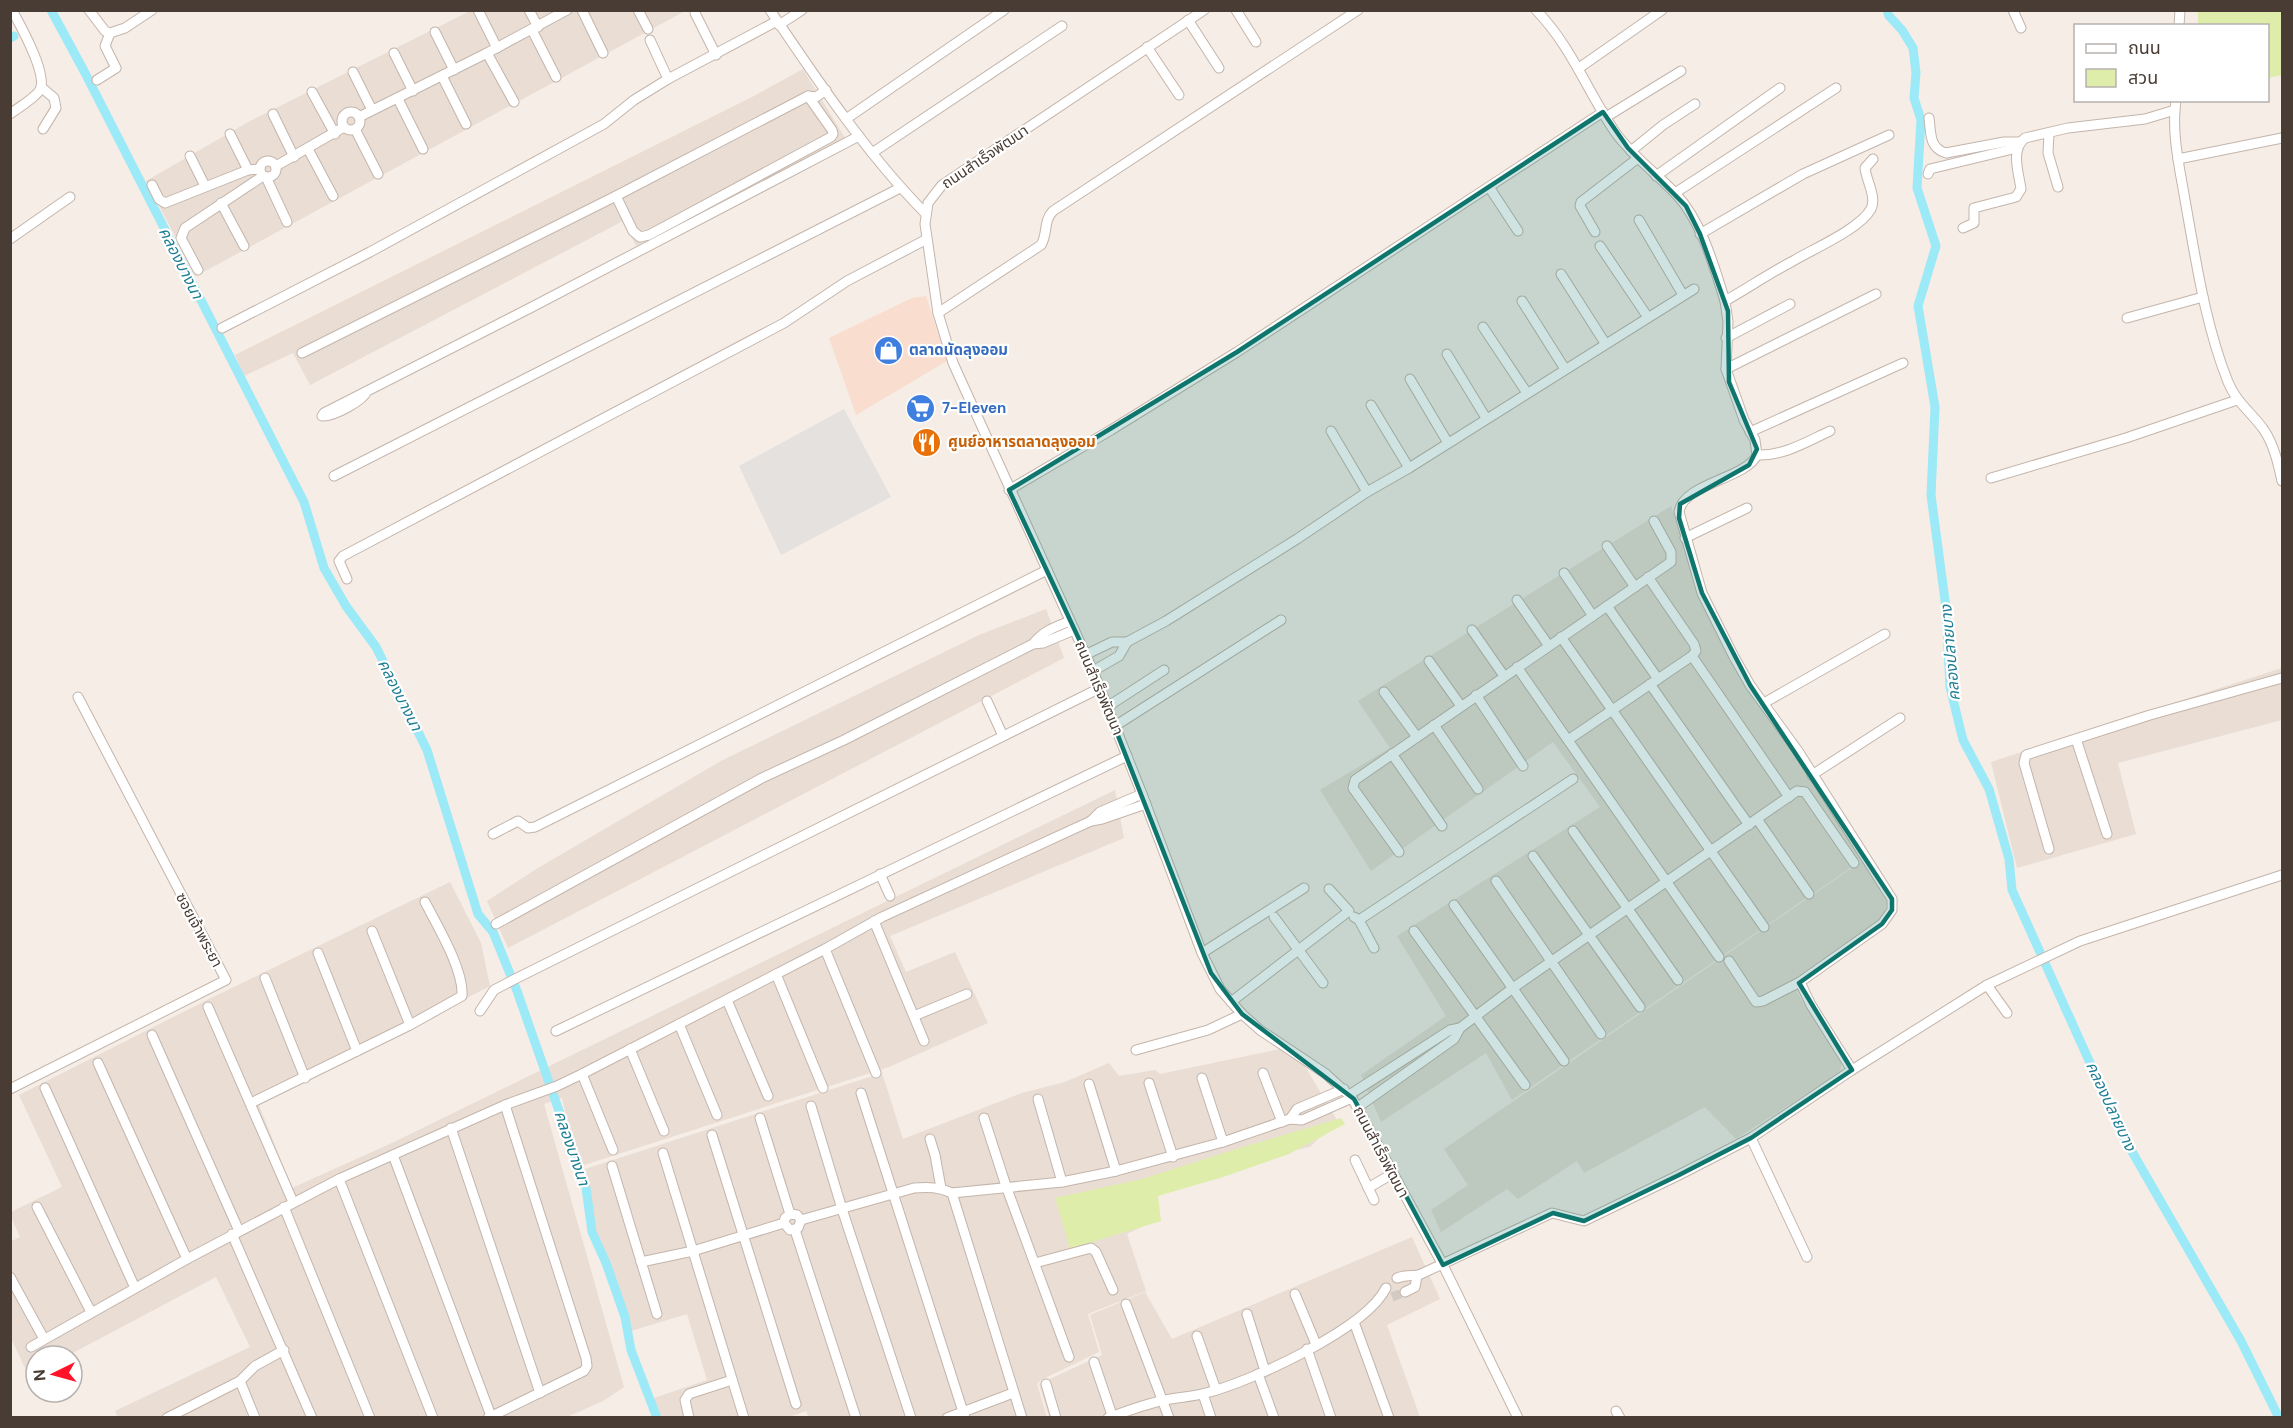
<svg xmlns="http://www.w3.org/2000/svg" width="2293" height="1428" font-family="'DM Sans','Noto Sans Thai',sans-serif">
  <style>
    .residential { fill: #e9ddd4 }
    .commercial { fill: #f9ddcf }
    .green { fill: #dfedab }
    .parking { fill: #e5e1df }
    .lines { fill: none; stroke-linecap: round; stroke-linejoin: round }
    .canal { stroke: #9ce9f8; stroke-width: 9 }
    .minor-tunnel { stroke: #d3cac3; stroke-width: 9; stroke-dasharray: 9 4.5; stroke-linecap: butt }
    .minor-casing { stroke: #c4b5ab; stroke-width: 11 }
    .minor { stroke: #fff; stroke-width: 9 }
    .marked { fill: #0f766e; fill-opacity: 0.2; stroke: #0f766e; stroke-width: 4.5; stroke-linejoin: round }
    .labels { text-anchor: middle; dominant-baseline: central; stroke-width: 4.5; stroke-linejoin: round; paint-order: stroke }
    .street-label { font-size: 15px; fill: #493c35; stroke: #fff }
    .shop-label { font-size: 15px; font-weight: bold; fill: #366cbe; stroke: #fff; text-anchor: start }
    .food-label { font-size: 15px; font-weight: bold; fill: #c56008; stroke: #fff; text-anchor: start }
    .water-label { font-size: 16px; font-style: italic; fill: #1e7f94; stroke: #fff }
  </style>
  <rect width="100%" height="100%" fill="#f5ede6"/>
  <!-- residential -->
  <g class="residential">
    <path d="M470,11H685L196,276L146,181L250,121Z"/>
    <path d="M803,69L845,138L636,246L623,221L310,385L293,353L244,376L235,355L754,96Z"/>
    <path d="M1671,506L1704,607L1740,672L1862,860L1512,1100L1486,1053L1381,1122L1361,1075L1446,1016L1397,936L1600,807L1553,742L1371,871L1320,790L1390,748L1358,701Z"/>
    <path d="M1046,609L1064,658L508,948L487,901L538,868L721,761L979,635Z"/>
    <path d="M2282,668V720L2118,763L2136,834L2017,868L1991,762Z"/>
    <path d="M1115,790L1124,838L890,936L906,972L955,952L988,1023L889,1067L578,1167L562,1098L544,1104L624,1387L603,1401L567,1417H118L115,1411L250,1347L216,1277L67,1356H36V1373L29,1377L11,1338L10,1242L20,1237L11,1217V1212L62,1187L19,1095L209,999L450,882L481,943L490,986L259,1105L292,1188L394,1142Z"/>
    <path d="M1862,861L1887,902L1883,917L1803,974L1797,992L1842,1063L1840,1072L1736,1139L1705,1107L1584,1173L1577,1161L1518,1199L1507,1189L1441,1232L1431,1210L1468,1185L1444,1149Z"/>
    <path d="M1280,1049L1303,1063L1337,1120L1310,1147L1272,1155L1153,1190L1157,1219L1127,1234L1146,1291L1088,1314L1099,1352L1041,1380L1037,1384L1047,1417L809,1418L806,1411L786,1418L657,1417L651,1399L707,1380L687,1314L631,1331L594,1232L579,1171L882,1073L903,1139L1022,1093L1065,1082L1109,1063L1119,1076L1155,1070L1160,1074Z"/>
    <path d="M1412,1237L1440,1299L1387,1325L1420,1417H1049L1039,1384L1102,1355L1090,1315L1145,1292L1172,1339Z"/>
  </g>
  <!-- commercial -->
  <path class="commercial" d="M926,296L947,361L856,415L829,338L912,298Z"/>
  <!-- green -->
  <g class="green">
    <path d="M2198,11H2282V75L2268,78V26L2198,25Z"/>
    <path d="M1341,1118L1345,1124L1289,1154L1223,1177L1158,1196L1161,1221L1070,1249L1055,1198L1142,1179L1233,1150Z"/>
  </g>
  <!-- parking -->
  <path class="parking" d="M844,409L891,497L781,555L739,466Z"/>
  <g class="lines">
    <!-- canal -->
    <g class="canal">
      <path d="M51,10L84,71L304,502L324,568L346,606L376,647L427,750L478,914L493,932L517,991L586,1188L592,1232L606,1263L625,1317L631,1350L657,1418"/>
      <path d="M1887,10L1889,16L1902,30L1913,48L1916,73L1914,98L1921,120L1917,188L1936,246L1918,306L1935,407L1931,495L1946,608L1950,687L1963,740L1989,789L2009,859L2012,890L2123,1136L2241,1341L2279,1418"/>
      <path d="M10,38L14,36"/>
    </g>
    <!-- minor-tunnel -->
    <path class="minor-tunnel" d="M1392,1297L1405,1292"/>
    <defs>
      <g id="minor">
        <path d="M89,10L105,31L110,33L125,28L152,10"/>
        <path d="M478,10L497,48"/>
        <path d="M529,10L538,27"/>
        <path d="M582,10L603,53"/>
        <path d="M638,10L648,29"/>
        <path d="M770,10C818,81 866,153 926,214"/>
        <path d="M1204,10L942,185L928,203L925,224L938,313L953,363L1093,671L1142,794L1202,953L1220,989L1242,1014L1260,1030L1326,1074L1352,1098L1443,1265L1518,1418"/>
        <path d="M1236,10L1256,42"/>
        <path d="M1536,10C1572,47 1587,91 1615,132C1632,156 1656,173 1676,194C1702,222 1714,266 1725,301"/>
        <path d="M2013,10L2021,28"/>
        <path d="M695,13L716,55"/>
        <path d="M1188,20L1219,68"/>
        <path d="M779,25L802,10"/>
        <path d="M2179,26L2180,10"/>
        <path d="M532,30L556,77"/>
        <path d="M435,32L454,70"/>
        <path d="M650,40L668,79"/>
        <path d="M1147,47L1179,95"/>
        <path d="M394,53L413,91"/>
        <path d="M487,53L514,102"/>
        <path d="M1579,68L1662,10"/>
        <path d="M353,72L372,110"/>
        <path d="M442,76L466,124"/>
        <path d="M97,80L116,68L105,46L110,33"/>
        <path d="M41,87L54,98L56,108L43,129"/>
        <path d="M312,92L335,134"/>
        <path d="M398,99L423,149"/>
        <path d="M2176,100C2171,133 2180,169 2185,200C2196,261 2205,324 2228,382C2236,402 2252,413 2264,430C2274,445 2278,463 2282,481"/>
        <circle cx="351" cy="121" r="9"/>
        <path d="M10,114C19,107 34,99 40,90C48,74 20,25 12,10"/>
        <path d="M273,114L294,157"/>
        <path d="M359,117L487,53L567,10"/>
        <path d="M1606,117L1681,71"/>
        <path d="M1929,118C1931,133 1929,148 1946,153L2004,142H2020"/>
        <path d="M846,119L1004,10"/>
        <path d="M355,129L378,174"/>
        <path d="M2049,133L2048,153L2058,187"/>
        <path d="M230,134L248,170"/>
        <path d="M308,149L333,196"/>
        <path d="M1631,151L1663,125L1695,104"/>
        <path d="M872,153L1062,26"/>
        <path d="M190,156L205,186"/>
        <path d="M2178,159L2282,138"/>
        <circle cx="268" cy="169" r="8"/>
        <path d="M276,166L344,127"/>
        <path d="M1928,174L1930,169L2017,148"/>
        <path d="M1656,176L1780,88"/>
        <path d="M266,177L287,222"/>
        <path d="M152,185L159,199L165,203L248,170L260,169"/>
        <path d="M1489,187L1518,231"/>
        <path d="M1675,193L1836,88"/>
        <path d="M616,196L633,231L640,237L649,235L831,137L833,134L832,130L808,96"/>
        <path d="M221,203L244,246"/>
        <path d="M1639,220L1683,295"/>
        <path d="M1963,228L1974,223V208L2016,197L2021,189C2019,174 2010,149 2025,138L2068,128L2145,119L2175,110"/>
        <path d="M1595,232L1580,206L1581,202L1638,158"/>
        <path d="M1700,234L1803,174L1889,135"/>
        <path d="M10,239L70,197"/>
        <path d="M1600,246L1647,316"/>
        <path d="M198,270L181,238L185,228L263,176"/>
        <path d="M1561,274L1605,343"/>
        <path d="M1522,301L1565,369"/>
        <path d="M938,313L1041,245C1048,234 1043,221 1053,211L1358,10"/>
        <path d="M2127,318L2203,297"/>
        <path d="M1483,327L1527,393"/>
        <path d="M222,328L370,252L604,124L634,100L668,79L777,21"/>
        <path d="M1726,338L1790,304"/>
        <path d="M302,353L616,196L808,96L816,97L826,90"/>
        <path d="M1447,354L1486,418"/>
        <path d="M1726,369L1876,294"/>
        <path d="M1410,379L1448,443"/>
        <path d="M367,391C363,401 333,417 322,416L324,413L532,307L859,136"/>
        <path d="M1371,405L1409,468"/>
        <path d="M1331,431L1367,492"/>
        <path d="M1750,432L1903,363"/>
        <path d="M1757,455C1784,456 1806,442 1830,431"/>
        <path d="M334,476L900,188"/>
        <path d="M1991,478L2126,438L2237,400"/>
        <path d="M1009,490L1111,430L1237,352L1603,112"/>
        <path d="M1685,538L1747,508"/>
        <path d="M1607,546L1635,587"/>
        <path d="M1564,573L1593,616"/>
        <path d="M347,579L339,561L343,556L784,323L847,281L927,239"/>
        <path d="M1517,600L1549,646"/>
        <path d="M1607,606L1658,679"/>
        <path d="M1472,630L1504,676"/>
        <path d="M1561,637L1764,927"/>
        <path d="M1033,644C1043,631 1055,627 1070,621"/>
        <path d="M1085,655L1112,642H1127"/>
        <path d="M1692,656L1789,797"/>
        <path d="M1429,661L1461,706"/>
        <path d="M1517,667L1719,957"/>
        <path d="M1093,671L1119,656L1127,642L1166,621L1297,539L1367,492L1409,468L1694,289"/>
        <path d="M1650,684L1749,825"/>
        <path d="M1384,692L1417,737"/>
        <path d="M1476,695L1523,766"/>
        <path d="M987,701L1003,736"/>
        <path d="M1764,703L1885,634"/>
        <path d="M1107,707L1164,670"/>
        <path d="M1434,725L1478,789"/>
        <path d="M1115,726L1281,620"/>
        <path d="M2076,739L2107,834"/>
        <path d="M1568,740L1692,656L1696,651L1694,644L1648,577"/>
        <path d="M1392,754L1442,826"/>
        <path d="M1812,775L1900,718"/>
        <path d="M1757,819L1809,894"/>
        <path d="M1091,821L1100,812L1142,794"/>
        <path d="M1573,831L1678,980"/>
        <path d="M493,834L518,821L528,828L535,827L1047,570"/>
        <path d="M2049,849L2024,763L2026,755L2150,715L2282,678"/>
        <path d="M1399,852L1353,788L1355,780L1671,562V552L1654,521"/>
        <path d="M1533,856L1640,1007"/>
        <path d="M880,874L890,896"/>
        <path d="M1496,881L1601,1034"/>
        <path d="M1454,905L1564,1061"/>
        <path d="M1274,917L1323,983"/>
        <path d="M1354,917L1359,920L1374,948"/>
        <path d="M1359,920L1573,779"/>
        <path d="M874,921L924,1041"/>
        <path d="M496,924L762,778L844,740L1033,644L1043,643L1074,630"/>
        <path d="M372,931L410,1025"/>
        <path d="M1414,931L1525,1085"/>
        <path d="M825,949L876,1073"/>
        <path d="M318,953L357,1051"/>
        <path d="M1202,953L1304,888"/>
        <path d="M1729,961L1756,1002L1763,1001L1800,982"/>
        <path d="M776,974L823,1088"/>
        <path d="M265,978L305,1078"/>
        <path d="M1987,985L2007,1013"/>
        <path d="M727,1000L768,1096"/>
        <path d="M1231,1002L1349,911L1329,889"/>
        <path d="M208,1007L293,1202"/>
        <path d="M480,1011L494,990L515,979L1100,688"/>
        <path d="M914,1016L967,994"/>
        <path d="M679,1024L717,1115"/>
        <path d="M556,1031L1127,756"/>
        <path d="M152,1035L239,1231"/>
        <path d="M630,1049L664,1131"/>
        <path d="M1136,1050L1208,1030L1242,1014"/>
        <path d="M98,1063L187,1259"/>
        <path d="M1852,1070L1811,1005L1800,982L1882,924L1892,910V899L1798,751L1750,685L1733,655L1702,593L1679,512C1683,483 1746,479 1757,455L1755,440L1744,420L1726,369L1728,322L1725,301C1748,288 1770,273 1793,261C1813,249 1860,229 1871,209C1877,197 1866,180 1865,168L1873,159"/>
        <path d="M1263,1073L1282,1122"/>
        <path d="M582,1074L613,1150"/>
        <path d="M1202,1078L1223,1142"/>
        <path d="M1149,1083L1173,1157"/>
        <path d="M1089,1084L1116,1171"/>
        <path d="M45,1088L135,1288"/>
        <path d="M10,1089L226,980L78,697"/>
        <path d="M861,1093L965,1418"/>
        <path d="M1349,1095L1450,1030L1460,1028"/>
        <path d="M1038,1099L1062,1182"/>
        <path d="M251,1103L410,1025L462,996C464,970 437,925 425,902"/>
        <path d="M811,1106L842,1209L911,1418"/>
        <path d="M1358,1107L1454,1039L1460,1028L1513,988L1797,791L1805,792L1854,863"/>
        <path d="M760,1118L790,1214"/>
        <path d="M984,1118L1006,1186L1069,1357"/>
        <path d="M1290,1119L1297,1109L1344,1089"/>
        <path d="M451,1128L540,1393"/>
        <path d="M712,1135L796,1404"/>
        <path d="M1751,1138L1807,1257"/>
        <path d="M930,1139L935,1155L941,1188"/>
        <path d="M663,1153L744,1418"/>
        <path d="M393,1155L491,1416"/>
        <path d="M1355,1160L1374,1200"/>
        <path d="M612,1166L657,1314"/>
        <path d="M339,1179L433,1418"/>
        <path d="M1368,1188L1392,1174"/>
        <path d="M952,1193L1022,1418"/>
        <path d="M37,1207L91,1312"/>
        <path d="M284,1207L370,1418"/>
        <path d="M801,1220L914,1188C928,1187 939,1187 952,1193L1062,1182L1116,1171L1223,1142L1290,1119L1302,1120L1352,1098"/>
        <path d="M795,1230L856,1418"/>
        <path d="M232,1234L312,1418"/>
        <path d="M641,1262L693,1251L784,1223L785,1218L790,1214L797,1215L801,1220L798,1228L790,1230L784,1223"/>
        <path d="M1035,1263L1091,1248L1096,1252L1113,1290"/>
        <path d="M10,1277L44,1339"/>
        <path d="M1397,1278C1408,1274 1415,1277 1421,1274L1552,1213L1584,1221L1679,1175L1751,1138L1852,1070L1987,985L2080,941L2282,875"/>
        <path d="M1405,1292L1415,1287L1417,1276"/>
        <path d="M1295,1294L1316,1344"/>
        <path d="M1126,1304L1169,1418"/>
        <path d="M1247,1314L1265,1371"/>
        <path d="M1354,1322L1389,1418"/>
        <path d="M1197,1336L1216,1390"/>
        <path d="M31,1347L187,1259L339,1179L505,1105L557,1086L582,1074L825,949L882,917L1091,821L1102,819L1146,804"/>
        <path d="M1307,1349L1331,1418"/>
        <path d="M1094,1362L1113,1418"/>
        <path d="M1258,1374L1274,1418"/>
        <path d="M240,1381L255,1418"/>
        <path d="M1046,1384L1056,1418"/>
        <path d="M1203,1394L1211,1418"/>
        <path d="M1616,1411L1620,1418"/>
        <path d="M167,1418L240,1381L255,1366L284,1350"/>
        <path d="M488,1418L584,1371L587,1366L586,1358L505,1105"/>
        <path d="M689,1418L685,1400L689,1394L732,1380"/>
        <path d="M947,1418L1013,1393"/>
        <path d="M1108,1418C1127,1411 1145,1404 1165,1400C1178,1397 1193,1397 1206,1393C1250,1382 1366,1329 1386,1288"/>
      </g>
    </defs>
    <!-- minor casing -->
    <use href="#minor" class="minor-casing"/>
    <!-- minor -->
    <use href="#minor" class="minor"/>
  </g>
  <!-- marked area -->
  <path class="marked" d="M1603,112L1628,148L1686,206L1700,234L1728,311L1729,382L1757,449L1749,465L1680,504L1679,518L1702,593L1750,685L1892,899V910L1882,924L1799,983L1852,1070L1751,1138L1679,1175L1584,1221L1553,1213L1443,1265L1354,1099L1242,1014L1211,973L1086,654L1009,490L1237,352Z"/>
  <!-- icons -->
  <defs>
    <symbol id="shop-disc" viewBox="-11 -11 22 22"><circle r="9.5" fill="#3f7fe0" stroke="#fff"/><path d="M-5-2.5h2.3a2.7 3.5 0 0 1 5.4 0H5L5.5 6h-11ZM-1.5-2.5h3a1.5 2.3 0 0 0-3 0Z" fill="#fff"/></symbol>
    <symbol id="supermarket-disc" viewBox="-11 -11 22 22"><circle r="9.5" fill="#3f7fe0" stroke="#fff"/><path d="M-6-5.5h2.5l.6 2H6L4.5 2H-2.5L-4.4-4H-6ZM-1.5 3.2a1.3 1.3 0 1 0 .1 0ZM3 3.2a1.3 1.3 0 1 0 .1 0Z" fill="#fff"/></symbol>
    <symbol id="restaurant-disc" viewBox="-11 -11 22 22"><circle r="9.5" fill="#e8710a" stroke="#fff"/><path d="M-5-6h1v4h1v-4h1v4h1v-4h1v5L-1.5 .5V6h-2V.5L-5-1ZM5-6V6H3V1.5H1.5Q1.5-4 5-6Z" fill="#fff"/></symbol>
  </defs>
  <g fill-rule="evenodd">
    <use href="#shop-disc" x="872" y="334" width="33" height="33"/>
    <use href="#supermarket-disc" x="904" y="392" width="33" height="33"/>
    <use href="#restaurant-disc" x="910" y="426" width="33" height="33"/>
  </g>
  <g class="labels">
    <!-- street labels -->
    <g class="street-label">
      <text transform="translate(985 157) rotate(-34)">ถนนสำเร็จพัฒนา</text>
      <text transform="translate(1099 688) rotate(67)">ถนนสำเร็จพัฒนา</text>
      <text transform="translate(199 930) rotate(62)">ซอยเจ้าพระยา</text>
      <text transform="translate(1381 1152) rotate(62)">ถนนสำเร็จพัฒนา</text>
    </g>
    <!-- shop labels -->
    <g class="shop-label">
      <text x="909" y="350">ตลาดนัดลุงออม</text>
      <text x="942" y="408">7-Eleven</text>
    </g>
    <!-- food labels -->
    <g class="food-label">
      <text x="948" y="442">ศูนย์อาหารตลาดลุงออม</text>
    </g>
    <!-- water labels -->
    <g class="water-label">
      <text transform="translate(181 263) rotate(63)">คลองบางนา</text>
      <text transform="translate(1950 653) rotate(-95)">คลองปลายบาง</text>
      <text transform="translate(400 695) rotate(63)">คลองบางนา</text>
      <text transform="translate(2111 1106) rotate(65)">คลองปลายบาง</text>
      <text transform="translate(572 1148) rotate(71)">คลองบางนา</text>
    </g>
  </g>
  <!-- border -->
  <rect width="2293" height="1428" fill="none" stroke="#493c35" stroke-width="24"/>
  <!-- legend -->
  <rect x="2074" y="24" width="195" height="78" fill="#ffffff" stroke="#b6b1ae" stroke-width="1.5"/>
  <rect x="2086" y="44" width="30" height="9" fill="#ffffff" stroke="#b6b1ae" stroke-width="1.5"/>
  <text x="2128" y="54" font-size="18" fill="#493c35">ถนน</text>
  <rect x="2086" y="69" width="30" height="18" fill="#dfedab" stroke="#b6b1ae" stroke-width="1.5"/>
  <text x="2128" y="84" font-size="18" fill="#493c35">สวน</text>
  <!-- north arrow -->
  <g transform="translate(54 1374) rotate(265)"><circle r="28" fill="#ffffff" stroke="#b6b1ae" stroke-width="1.5"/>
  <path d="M0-4.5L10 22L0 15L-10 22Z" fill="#ff1329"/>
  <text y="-9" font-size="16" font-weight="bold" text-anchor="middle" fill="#493c35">N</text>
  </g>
</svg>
